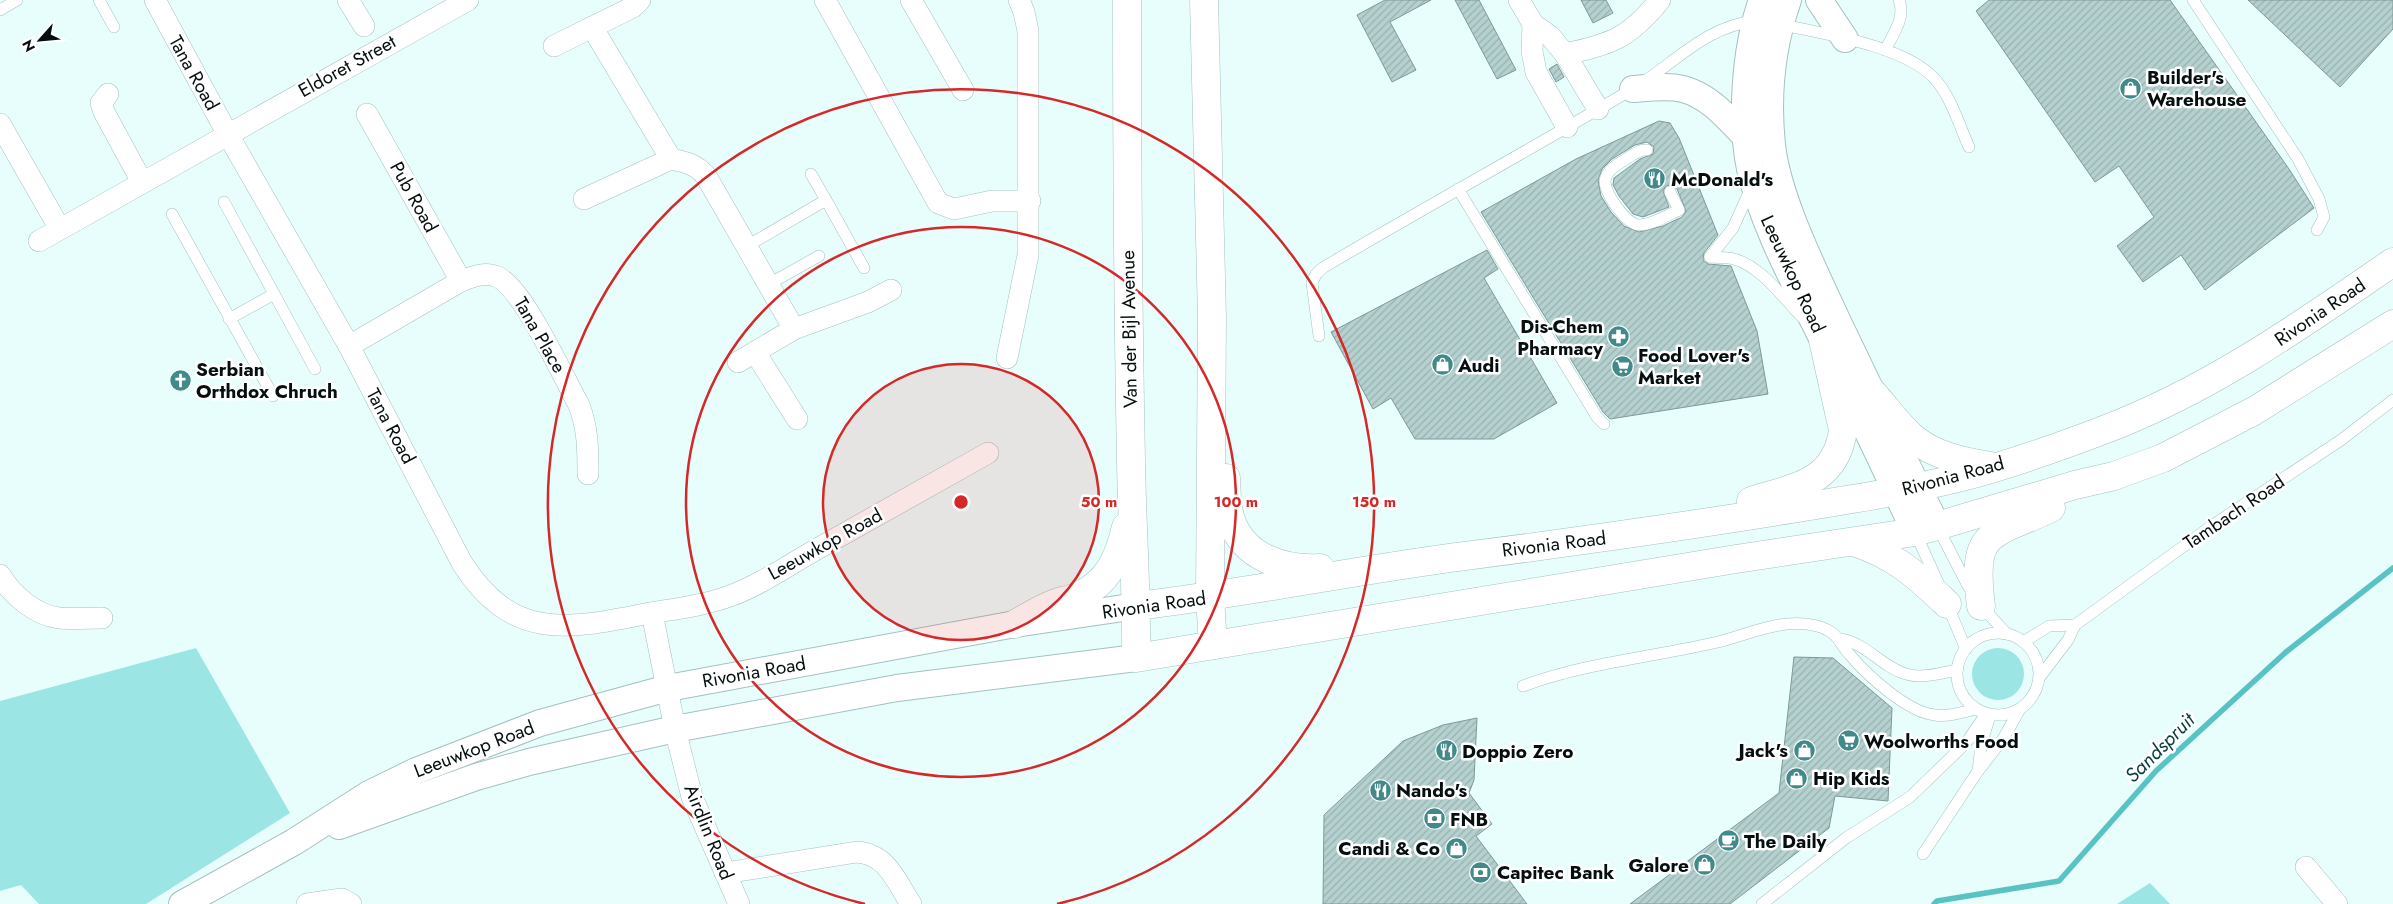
<svg xmlns="http://www.w3.org/2000/svg" width="2393" height="904" font-family="Jost,sans-serif">
  <style>
    .grass { fill: #9be6e5 }
    .lines { fill: none; stroke-linecap: round; stroke-linejoin: round }
    .stream { stroke: #59c3c3; stroke-width: 5.5 }
    .building { fill: url(#building-hatch); stroke: #7e9998; fill-rule: evenodd }
    .service-casing { stroke: #a5c0c0; stroke-width: 12 }
    .minor-casing { stroke: #a5c0c0; stroke-width: 22 }
    .tertiary-casing { stroke: #a5c0c0; stroke-width: 28 }
    .secondary-casing { stroke: #a5c0c0; stroke-width: 29 }
    .service { stroke: #fff; stroke-width: 11 }
    .minor { stroke: #fff; stroke-width: 21 }
    .tertiary { stroke: #fff; stroke-width: 26 }
    .secondary { stroke: #fff; stroke-width: 28 }
    .ring { fill: none; stroke: #d62828; stroke-width: 2.5 }
    .labels { text-anchor: middle; dominant-baseline: central; stroke-width: 5; stroke-linejoin: round; paint-order: stroke }
    .street-label { font-size: 19px; fill: #060f0f; stroke: #fff }
    .poi-label { font-size: 19px; font-weight: bold; fill: #060f0f; stroke: #fff; text-anchor: start }
    .water-label { font-size: 20px; font-style: italic; fill: #093c3c; stroke: #fff }
    .centre { fill: #d62828; stroke: #fff; stroke-width: 2.5 }
    .ring-label { font-size: 15px; text-anchor: middle; font-weight: bold; fill: #d62828; stroke: #fff; stroke-width: 5; stroke-linejoin: round; paint-order: stroke }
  </style>
  <defs>
    <pattern id="building-hatch" width="6" height="6" patternUnits="userSpaceOnUse" patternTransform="scale(1.25)"><rect width="6" height="6" fill="#b4d0cf"/><path d="M-1 1l2-2M0 6l6-6M5 7l2-2" fill="none" stroke="#99b1b1"/></pattern>
  </defs>
  <rect width="100%" height="100%" fill="#e7fefd"/>
  <!-- grass -->
  <g class="grass">
    <circle cx="1998" cy="674" r="26"/>
    <path d="M196,648L290,813L146,904H39L21,885L0,891V701Z"/>
    <path d="M2150,883L2170,904H2117Z"/>
  </g>
  <g class="lines">
    <!-- stream -->
    <path class="stream" d="M1934,904L1937,901L2059,881L2156,771L2286,652L2393,568"/>
  </g>
  <!-- building -->
  <g class="building">
    <path d="M1385,0H1431L1390,22L1416,70L1392,82L1357,15Z"/>
    <path d="M1455,0H1479L1516,70L1497,79Z"/>
    <path d="M1581,0H1606L1613,13L1593,23Z"/>
    <path d="M1989,0H2170L2289,169L2314,208L2205,290L2181,255L2143,282L2117,246L2154,217L2119,166L2095,182L1976,11Z"/>
    <path d="M2248,0H2393V29L2340,87Z"/>
    <path d="M1557,64L1564,77L1556,82L1549,69Z"/>
    <path d="M1659,121L1670,123L1679,138L1718,235L1704,253L1703,260L1708,264L1731,266L1757,331L1768,394L1610,419L1603,412L1481,212L1576,159ZM1647,142L1654,147L1653,154L1640,159L1614,178L1613,185L1619,196L1633,214L1643,217L1669,207L1663,191L1666,186L1671,185L1677,189L1686,211L1682,217L1663,226L1639,232L1624,226L1611,212L1601,196L1598,180L1602,169L1612,159L1635,145Z"/>
    <path d="M1487,250L1498,269L1484,278L1557,403L1494,439H1415L1391,398L1373,409L1331,332Z"/>
    <path d="M1794,657L1833,658L1892,708L1888,801L1835,796L1829,828L1730,904H1630L1779,793Z"/>
    <path d="M1477,718L1474,780L1469,793L1492,824L1476,836L1527,904H1323L1324,815L1403,741L1443,725Z"/>
  </g>
  <g class="lines">
    <defs>
      <g id="service">
        <path d="M99,0L114,27"/>
        <path d="M2193,0L2298,159L2319,199L2324,217L2317,230"/>
        <path d="M0,10L17,0"/>
        <path d="M1779,24C1823,34 1903,45 1934,78C1951,96 1959,125 1969,147"/>
        <path d="M1885,50C1893,35 1906,17 1899,0"/>
        <path d="M1647,150C1639,149 1633,155 1626,159C1618,164 1606,170 1605,181C1605,194 1626,224 1639,225C1652,225 1668,215 1679,210L1670,192"/>
        <path d="M811,174L826,200"/>
        <path d="M1458,189L1597,417L1604,424"/>
        <path d="M224,202L315,369"/>
        <path d="M172,214L273,396"/>
        <path d="M747,246L826,200L864,268"/>
        <path d="M1710,257C1718,258 1726,257 1734,259C1762,267 1782,297 1802,317"/>
        <path d="M1710,257L1733,228L1751,188"/>
        <path d="M769,284L819,256"/>
        <path d="M229,319L274,294"/>
        <path d="M1319,336L1312,283L1316,274L1324,267C1426,207 1529,150 1631,90C1672,66 1706,25 1756,21"/>
        <path d="M1937,526L1967,584L1981,606L2007,634"/>
        <path d="M1915,532L1940,587"/>
        <path d="M1946,602L1966,649"/>
        <circle cx="1998" cy="674" r="41"/>
        <path d="M1840,639C1867,643 1881,667 1906,674C1922,679 1941,673 1957,670"/>
        <path d="M2023,642L2049,626L2075,625"/>
        <path d="M2039,678L2068,640L2075,625L2210,527L2341,440L2393,400"/>
        <path d="M1523,686C1585,663 1653,657 1718,642C1750,634 1784,617 1817,626C1839,632 1838,642 1850,655C1868,676 1907,712 1935,715C1949,717 1963,712 1976,709"/>
        <path d="M1978,771L1981,745L1989,719"/>
        <path d="M1923,854L1978,771L2003,739L2020,709"/>
        <path d="M1762,904L1846,838L1910,797L1966,743L1986,714"/>
      </g>
      <g id="minor">
        <path d="M155,0L227,133L349,346L462,563C511,640 565,630 645,614C673,609 703,606 730,596C760,585 789,565 817,549C874,517 931,485 988,453"/>
        <path d="M348,0L364,26"/>
        <path d="M825,0L938,203L954,209L992,201H1030"/>
        <path d="M911,0L963,90"/>
        <path d="M1519,0L1533,24L1550,36L1565,54L1598,109"/>
        <path d="M1533,24L1532,51L1536,72L1567,127"/>
        <path d="M592,27L671,159C685,162 696,164 706,176L794,329"/>
        <path d="M554,46L633,7L640,0"/>
        <path d="M1565,54C1612,44 1629,38 1660,0"/>
        <path d="M108,94L101,103L104,112L142,182"/>
        <path d="M367,114L461,281"/>
        <path d="M0,124L60,229"/>
        <path d="M584,199L671,159"/>
        <path d="M39,241L468,0"/>
        <path d="M349,346L461,281C472,277 484,272 495,276C521,283 564,379 579,405C588,429 588,449 588,474"/>
        <path d="M755,352L797,419"/>
        <path d="M1007,358L1028,255V31L1024,12L1019,0"/>
        <path d="M738,362L794,329L868,302L891,290"/>
        <path d="M0,575C12,595 35,615 59,618C73,619 88,618 102,618"/>
        <path d="M652,613L675,729L692,797L739,904"/>
        <path d="M2306,867L2337,904"/>
        <path d="M725,873L857,852C887,854 896,881 911,904"/>
        <path d="M307,904L342,899L351,904"/>
      </g>
      <g id="tertiary">
        <path d="M1762,0C1745,47 1740,120 1750,169C1762,222 1792,278 1816,326C1850,394 1883,463 1915,532"/>
        <path d="M1788,0C1772,46 1767,97 1772,145C1778,199 1815,272 1838,322C1871,390 1903,459 1937,526"/>
        <path d="M1819,0L1845,39"/>
        <path d="M1633,89C1649,88 1668,85 1683,89C1710,96 1728,119 1747,138"/>
        <path d="M339,826L476,777L529,762L675,729L897,688L1136,658"/>
        <path d="M182,904L294,842L369,794L416,771L540,723L668,688L1015,624L1137,606"/>
      </g>
      <g id="secondary">
        <path d="M1127,0C1127,154 1128,308 1131,461C1132,527 1137,592 1136,658L1736,559L1915,532L1937,526L2075,485L2114,476L2163,458L2254,411L2393,324"/>
        <path d="M1204,0L1212,317L1210,597L1213,645"/>
        <path d="M1871,391C1885,406 1897,424 1912,437C1934,456 1964,462 1991,466"/>
        <path d="M1226,478C1227,492 1226,507 1231,520C1244,558 1284,570 1320,568"/>
        <path d="M1751,501C1795,487 1836,483 1843,430L1823,340"/>
        <path d="M1854,542C1896,556 1915,574 1947,604"/>
        <path d="M1137,606C1247,593 1355,570 1465,556C1566,543 1666,529 1767,513C1832,502 1898,493 1962,477C2009,465 2056,448 2101,431C2208,391 2300,326 2393,262"/>
        <path d="M1981,606C1971,528 1990,537 2051,508"/>
        <path d="M1015,624C1028,617 1042,608 1056,603C1063,600 1071,600 1078,596C1109,583 1119,557 1126,527"/>
      </g>
    </defs>
    <!-- service casing -->
    <use href="#service" class="service-casing"/>
    <!-- minor casing -->
    <use href="#minor" class="minor-casing"/>
    <!-- tertiary casing -->
    <use href="#tertiary" class="tertiary-casing"/>
    <!-- secondary casing -->
    <use href="#secondary" class="secondary-casing"/>
    <!-- service -->
    <use href="#service" class="service"/>
    <!-- minor -->
    <use href="#minor" class="minor"/>
    <!-- tertiary -->
    <use href="#tertiary" class="tertiary"/>
    <!-- secondary -->
    <use href="#secondary" class="secondary"/>
  </g>
  <!-- distance rings -->
  <circle cx="961" cy="502" r="138" fill="#d62828" fill-opacity=".12"/>
  <g class="ring">
    <circle cx="961" cy="502" r="138"/>
    <circle cx="961" cy="502" r="275"/>
    <path d="M865 904A413 413 0 1 1 1057 904"/>
  </g>
  <!-- icons -->
  <defs>
    <symbol id="shop-disc" viewBox="-11 -11 22 22"><circle r="9.5" fill="#428a8a" stroke="#fff"/><path d="M-5-2.5h2.3a2.7 3.5 0 0 1 5.4 0H5L5.5 6h-11ZM-1.5-2.5h3a1.5 2.3 0 0 0-3 0Z" fill="#fff"/></symbol>
    <symbol id="restaurant-disc" viewBox="-11 -11 22 22"><circle r="9.5" fill="#428a8a" stroke="#fff"/><path d="M-5-6h1v4h1v-4h1v4h1v-4h1v5L-1.5 .5V6h-2V.5L-5-1ZM5-6V6H3V1.5H1.5Q1.5-4 5-6Z" fill="#fff"/></symbol>
    <symbol id="pharmacy-disc" viewBox="-11 -11 22 22"><circle r="9.5" fill="#428a8a" stroke="#fff"/><path d="M-2-6h4v4h4v4h-4v4h-4v-4h-4v-4h4Z" fill="#fff"/></symbol>
    <symbol id="supermarket-disc" viewBox="-11 -11 22 22"><circle r="9.5" fill="#428a8a" stroke="#fff"/><path d="M-6-5.5h2.5l.6 2H6L4.5 2H-2.5L-4.4-4H-6ZM-1.5 3.2a1.3 1.3 0 1 0 .1 0ZM3 3.2a1.3 1.3 0 1 0 .1 0Z" fill="#fff"/></symbol>
    <symbol id="church-disc" viewBox="-11 -11 22 22"><circle r="9.5" fill="#428a8a" stroke="#fff"/><path d="M-1.2-6h2.4v3.5h3.3v2.4h-3.3V6h-2.4V-.1h-3.3v-2.4h3.3Z" fill="#fff"/></symbol>
    <symbol id="bank-disc" viewBox="-11 -11 22 22"><circle r="9.5" fill="#428a8a" stroke="#fff"/><path d="M-6-4H6V4H-6ZM0-2.3a2.3 2.3 0 1 0 0 4.6a2.3 2.3 0 1 0 0-4.6Z" fill="#fff"/></symbol>
    <symbol id="cafe-disc" viewBox="-11 -11 22 22"><circle r="9.5" fill="#428a8a" stroke="#fff"/><path d="M-5.5-4.5H6V0H3Q3 3.5 0 3.5H-2.5Q-5.5 3.5-5.5 0ZM3-3.2v2h1.7v-2ZM-6 4.5H4V6H-6Z" fill="#fff"/></symbol>
  </defs>
  <g fill-rule="evenodd">
    <use href="#shop-disc" x="2118" y="76" width="25" height="25"/>
    <use href="#restaurant-disc" x="1642" y="166" width="25" height="25"/>
    <use href="#pharmacy-disc" x="1606" y="324" width="25" height="25"/>
    <use href="#shop-disc" x="1430" y="352" width="25" height="25"/>
    <use href="#supermarket-disc" x="1610" y="354" width="25" height="25"/>
    <use href="#church-disc" x="168" y="368" width="25" height="25"/>
    <use href="#supermarket-disc" x="1836" y="728" width="25" height="25"/>
    <use href="#shop-disc" x="1792" y="738" width="25" height="25"/>
    <use href="#restaurant-disc" x="1434" y="738" width="25" height="25"/>
    <use href="#shop-disc" x="1784" y="766" width="25" height="25"/>
    <use href="#restaurant-disc" x="1368" y="778" width="25" height="25"/>
    <use href="#bank-disc" x="1422" y="806" width="25" height="25"/>
    <use href="#cafe-disc" x="1716" y="828" width="25" height="25"/>
    <use href="#shop-disc" x="1444" y="836" width="25" height="25"/>
    <use href="#shop-disc" x="1692" y="852" width="25" height="25"/>
    <use href="#bank-disc" x="1468" y="860" width="25" height="25"/>
  </g>
  <g class="labels">
    <!-- street labels -->
    <g class="street-label">
      <text transform="translate(347 66) rotate(-29)">Eldoret Street</text>
      <text transform="translate(194 73) rotate(61)">Tana Road</text>
      <text transform="translate(414 197) rotate(61)">Pub Road</text>
      <text transform="translate(1793 274) rotate(65)">Leeuwkop Road</text>
      <text transform="translate(2320 312) rotate(-34)">Rivonia Road</text>
      <text transform="translate(1129 329) rotate(-91)">Van der Bijl Avenue</text>
      <text transform="translate(540 335) rotate(60)">Tana Place</text>
      <text transform="translate(391 426) rotate(62)">Tana Road</text>
      <text transform="translate(1953 476) rotate(-15)">Rivonia Road</text>
      <text transform="translate(2234 512) rotate(-34)">Tambach Road</text>
      <text transform="translate(825 544) rotate(-29)">Leeuwkop Road</text>
      <text transform="translate(1554 544) rotate(-7)">Rivonia Road</text>
      <text transform="translate(1154 605) rotate(-8)">Rivonia Road</text>
      <text transform="translate(754 672) rotate(-10)">Rivonia Road</text>
      <text transform="translate(474 749) rotate(-21)">Leeuwkop Road</text>
      <text transform="translate(709 832) rotate(68)">Airdlin Road</text>
    </g>
    <!-- poi labels -->
    <g class="poi-label">
      <text x="2147" y="77">Builder's<tspan x="2147" dy="22">Warehouse</tspan></text>
      <text x="1671" y="179">McDonald's</text>
      <text x="1603" y="326" text-anchor="end">Dis-Chem<tspan x="1603" dy="22">Pharmacy</tspan></text>
      <text x="1638" y="355">Food Lover's<tspan x="1638" dy="22">Market</tspan></text>
      <text x="1458" y="365">Audi</text>
      <text x="196" y="369">Serbian<tspan x="196" dy="22">Orthdox Chruch</tspan></text>
      <text x="1864" y="741">Woolworths Food</text>
      <text x="1788" y="750" text-anchor="end">Jack's</text>
      <text x="1462" y="751">Doppio Zero</text>
      <text x="1813" y="778">Hip Kids</text>
      <text x="1396" y="790">Nando's</text>
      <text x="1450" y="819">FNB</text>
      <text x="1744" y="841">The Daily</text>
      <text x="1440" y="848" text-anchor="end">Candi &amp; Co</text>
      <text x="1689" y="865" text-anchor="end">Galore</text>
      <text x="1497" y="872">Capitec Bank</text>
    </g>
    <!-- water labels -->
    <g class="water-label">
      <text transform="translate(2160 748) rotate(-45)">Sandspruit</text>
    </g>
  </g>
  <circle cx="961" cy="502" r="8" class="centre"/>
  <g class="ring-label">
    <text x="1099" y="507">50 m</text>
    <text x="1236" y="507">100 m</text>
    <text x="1374" y="507">150 m</text>
  </g>
  <!-- north arrow -->
  <g transform="translate(40 40) rotate(243)" stroke="#ffffff" stroke-width="4" paint-order="stroke">
  <path d="M0-4L9 19L0 12L-9 19Z" fill="#060f0f"/>
  <text y="-8" font-size="14" font-weight="bold" text-anchor="middle" fill="#060f0f">N</text>
  </g>
</svg>
